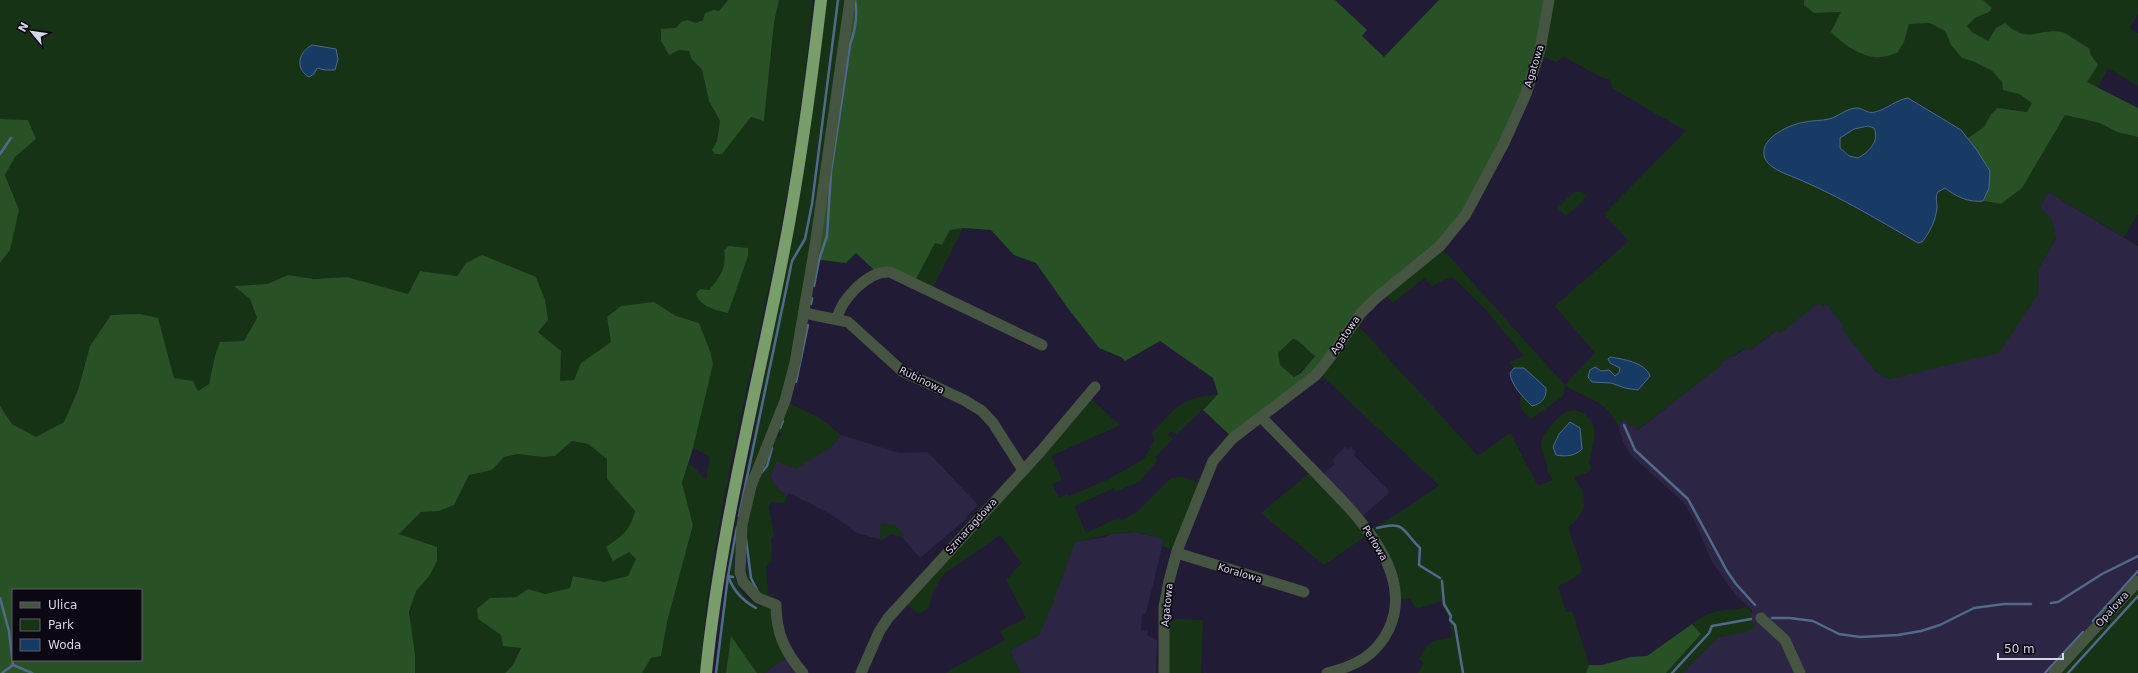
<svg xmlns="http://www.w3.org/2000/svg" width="2138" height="673" font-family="'DejaVu Sans',sans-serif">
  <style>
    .built { fill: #2c2544 }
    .green { fill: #163415; fill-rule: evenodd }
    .forest { fill: #285126; fill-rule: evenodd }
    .water { fill: #173b65; stroke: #51698b; fill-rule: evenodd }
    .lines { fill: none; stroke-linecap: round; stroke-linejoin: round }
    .stream { stroke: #51698b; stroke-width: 2.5 }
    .minor { stroke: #465541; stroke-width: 11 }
    .highway { stroke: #799e6c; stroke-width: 12 }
    .labels { text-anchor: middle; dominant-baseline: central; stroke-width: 3.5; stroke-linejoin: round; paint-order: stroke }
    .street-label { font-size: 10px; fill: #d7d4e5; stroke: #0b0813 }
  </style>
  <rect width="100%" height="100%" fill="#221b35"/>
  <!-- built -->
  <g class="built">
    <path d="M2048,192L2138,246V581L2054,673H1682L1719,637L1747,631L1752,610L1736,596L1712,562L1694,520L1684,503L1632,456L1624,444L1618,425L1625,418L1630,426L1633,424L1638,430L1721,365L1720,363L1727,358L1735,356L1746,348L1751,350L1776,331L1819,303L1827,304L1844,326L1842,328L1876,372L1890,379L2038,294L2039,268L2056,238L2051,219L2040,207Z"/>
    <path d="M841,435L899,453L928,452L978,505L966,517L967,518L920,558L902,537L891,534L882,540L857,533L832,515L793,495L788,494L787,496L778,489L770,477L776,462L831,447Z"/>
    <path d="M1345,447L1348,449L1351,447L1356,452L1354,455L1390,492L1359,519L1320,477L1335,464L1332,460Z"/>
    <path d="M1136,532L1164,539L1146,613L1142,614L1141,630H1148L1147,635L1157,640L1156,673H1021L1010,650L1039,635L1075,542L1105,537L1111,534Z"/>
    <path d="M789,656L803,673H764L780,662Z"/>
  </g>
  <!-- green -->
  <g class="green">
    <path d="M0,0H728L719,11L696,23L687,20L681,22L677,29H661V41L665,48L689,51L691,58L702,70L709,101L720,121L717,141L712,151L731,142L751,117L764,120L774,23L779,0H813C805,86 792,173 775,258C747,396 710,532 700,673H642L651,658L661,656L667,622L693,525L682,483L689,463L706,480L710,457L693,448L705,397L699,323L676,316L654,302L607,317L611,342L582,363L574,380L559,381L561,351L538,332L466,263L457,276L420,271L408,294L347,277L314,279L288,275L267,284L235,286L250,299L257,318L244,341L215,356L209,385L198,391L193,381L174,378L158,319L90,346L78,390L64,422L36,438L12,424L0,406V263L10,250L12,189L5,175L15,157L36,139L28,120L0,119ZM729,246L748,248L728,313L704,289L709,290C721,277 727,268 724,250Z"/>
    <path d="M827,0H850L785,401L820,418L841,435L831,447L796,469L776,462L770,477L778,489L787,496L785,503L771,502L769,508L774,535L771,538L772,562L766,566L768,594H774V596C737,597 749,560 747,539C746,529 745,518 748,508C753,485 765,461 773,438L782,436V433L773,432C768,439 761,447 757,455C747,479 727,561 737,584C741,595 751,602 761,607L764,602L770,603L789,656L764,673H757L731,636L726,673H715L729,560L805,169Z"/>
    <path d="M1549,0H1804V5L1814,13L1841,12L1904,42L1909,24L1930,23L1945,31L1951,45L1962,58L1975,62L1992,71L2002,82L2003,90L2019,94L2032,103L2027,112L2012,109L1991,114L1984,127L1968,138L1952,124L1913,99L1900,100L1874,112L1857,108L1846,111L1831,119L1805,122L1780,171L1810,183L1918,243C1928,229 1940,218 1936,200L1941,189L1945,188C1962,201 1980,201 2001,204L2046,145L2065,115L2100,123L2117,132L2138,137V214L2124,237L2048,192L2040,207L2051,219L2056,237L2039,268L2038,294L1999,353L1890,379L1876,372L1841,328L1844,326L1827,304L1822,307L1818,303L1781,333L1775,331L1751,350L1745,348C1737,354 1729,357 1720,363L1722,365L1637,430L1633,424L1630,426L1625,418L1618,425C1604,398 1587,400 1565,385L1563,396L1531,419L1521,409L1520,398L1522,396L1534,406L1541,402L1546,392L1520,367L1514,368L1510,362L1524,356L1487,311L1454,278H1447L1432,286L1424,278L1393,303L1383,292L1440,246L1565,385L1595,353L1555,306L1629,241L1604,214L1686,131L1612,88L1611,80C1594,76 1580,64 1564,57L1556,62L1539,55Z"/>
    <path d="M1983,0H2138V14L2130,28L2138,33V86L2108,68L2098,88L2086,82L2098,64L2091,55L2089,48L2077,42L2064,33L2024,35L1996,28L1988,41L1972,32L1967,26L1975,18L1989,12L1992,8Z"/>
    <path d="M1868,126L1874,128C1880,141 1869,152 1858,158L1849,156L1840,148V138L1854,129Z"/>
    <path d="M1574,192H1582L1588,196L1566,216L1558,208Z"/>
    <path d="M963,228L933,287L916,279L935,242L950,230Z"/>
    <path d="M1354,321L1478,456L1510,433L1538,486L1553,480L1547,471C1549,459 1538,451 1542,440C1543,435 1547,431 1550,427C1559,416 1571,403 1585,415C1589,418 1593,422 1594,427C1597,437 1590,453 1589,463L1591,467L1590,471L1575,477C1575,482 1578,483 1581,488C1588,501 1582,519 1569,526C1570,542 1580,555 1582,571L1574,578L1558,586L1566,612L1572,611L1589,665L1586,673H1417L1424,663L1419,659C1429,640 1431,641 1452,637L1450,622L1441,601L1419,608L1415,607L1410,599L1396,600L1370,533L1324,565L1261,513L1313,470L1369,531L1411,505L1439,485L1318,372ZM1570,422L1580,428L1582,449L1580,452L1566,457L1554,452C1551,442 1562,428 1570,422Z"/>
    <path d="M1293,339L1297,340L1316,356L1294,377L1280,365L1278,353Z"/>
    <path d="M1218,394L1176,435L1171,431L1168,435L1173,439L1155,457L1158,460L1140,481L1116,492L1114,488L1074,506L1086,533L1113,520L1124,519L1137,512L1171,478L1182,477L1203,484L1177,551L1162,546L1163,539C1155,537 1145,533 1136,532C1119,530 1093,539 1075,542L1053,603L1039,635L1010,650L1021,673H945L1005,640L1000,631L1026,618L1006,580L1022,563L1000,535L944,574L932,593L929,608L918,614L904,600L1088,396L1120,425L1051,456L1062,480L1052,484L1059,498L1067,494L1069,496L1109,479L1144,459L1155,439L1152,433C1178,406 1179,399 1218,394Z"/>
    <path d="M572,441L588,444L607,459V479L635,511L631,526L621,537L629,552L636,559L628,577L604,582L573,576L571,588L545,594L528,589L516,597L490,598L478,619L521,648L513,665L505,673H415C415,646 405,617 415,592C418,586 425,580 430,575L412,540L399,534L421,512L439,511L454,505L469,475L492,470L504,457L518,454L543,457L555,456Z"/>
    <path d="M881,523L895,525L904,535L902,537L891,534L880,540Z"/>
    <path d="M2138,581V673H2054Z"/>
    <path d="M1747,606L1751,611V619L1755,625L1753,629L1748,632L1719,637L1682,673H1666L1701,634L1692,624C1700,618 1708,613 1718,611C1728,609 1738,611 1747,606Z"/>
    <path d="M1169,619L1203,620L1201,673H1164Z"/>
  </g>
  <!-- forest -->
  <g class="forest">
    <path d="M728,0H779L774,23L764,121L751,117L722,154H715L712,150L717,141L720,121L709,101L702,70L691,58L689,51L679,50L669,55L661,41V29L676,28L681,22L687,20L696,23L703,20L705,13L714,10L719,11Z"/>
    <path d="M850,0H1335L1367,30L1362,36L1384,57L1439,0H1549L1531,80L1454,231L1375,299L1328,360L1233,438L1203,410L1218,394L1213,378L1160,341L1125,361L1121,357L1099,348L1067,307L1036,263L1014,255L991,230L963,228L950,230L942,245L935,243L916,279L874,270L856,253L846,263L813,259ZM1293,339L1297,340L1315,356L1301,373L1294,377L1280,365L1278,353Z"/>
    <path d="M1804,0H1983L1992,8L1989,12L1975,18L1967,26L1972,32L1988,41L1996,28L2005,23C2029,45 2037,28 2062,32C2067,33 2082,45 2089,48L2091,55L2098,65L2087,82L2138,108V137L2117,132L2100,123L2065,115L2022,188L2001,204L1983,201L1986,195L1983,160L1968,138L1984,127L1991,114L1998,108L2027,112L2032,103L2019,94L2003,90L2002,82L1992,71L1975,62L1962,58L1951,45L1945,31L1930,23L1909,24L1904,42L1897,53C1892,54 1887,57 1881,57C1863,59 1843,44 1831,32L1841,12L1814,13L1804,5Z"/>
    <path d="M0,119L28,120L36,139L15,157L5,175L19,210L10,250L0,263Z"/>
    <path d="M729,246L748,248V256L728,313C715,310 701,307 696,294L700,289L709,290C720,278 727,267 724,250Z"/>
    <path d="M482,255L536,277L545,300L548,320L538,332L561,351L560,381L574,380L581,363L611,342L607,317L621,306L654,302L676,316L699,323L710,351L713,364L693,448L682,483L693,525L667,622L661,656L651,658L642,673H505L513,665L521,648L503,646L501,635L478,619L477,609L490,598L516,597L528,589L545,594L570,588L573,576L604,582L628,576L636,559L629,552L613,561L606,547C622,536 630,531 635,511L607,479V459L588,444L572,441L555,456L543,457L518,454L504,457L492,470L469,475L454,505L439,511L421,512L399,534L437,547V561L430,575L416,591L409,612L415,655V673H0V406L12,424L36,437L64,422L78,390L90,346L111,315L140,314L158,318L174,378L193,381L198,391L209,384L215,356L220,342L244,341L257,318L250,299L234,286L267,284L288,275L314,279L347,277L408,294L420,271L457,276L466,263ZM13,590H141V660H13Z"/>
    <path d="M1692,624L1701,634L1666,673H1586L1589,665H1602L1631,657L1647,656Z"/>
    <path d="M731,636L757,673H726Z"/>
  </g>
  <!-- water -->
  <g class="water">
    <path d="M312,45L336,49L338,59L335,70H325L317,68L314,74L309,77C294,68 299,52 312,45Z"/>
    <path d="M1908,98L1961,130L1976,149L1990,171L1989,188L1983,201C1969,203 1955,196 1945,188L1938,192C1935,198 1937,201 1937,207C1936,220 1930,232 1922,242L1918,243C1875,218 1832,192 1786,174C1779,171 1765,165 1764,155C1761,137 1791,124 1805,122C1814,120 1821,121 1829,119C1838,117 1848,107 1858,108C1864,109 1868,114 1875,112C1887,109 1896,100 1908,98ZM1868,126L1874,128C1880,141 1869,152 1858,158L1849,156L1840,148V138L1854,129Z"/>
    <path d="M1610,357C1622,359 1645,362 1650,376L1638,390L1625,388L1611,383L1592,382L1588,377L1590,370L1595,367L1601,371L1609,370L1615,376L1619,373L1620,368L1610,363L1608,359Z"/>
    <path d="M1514,368H1524L1546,388C1547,398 1541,404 1532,406C1523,397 1511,385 1510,373Z"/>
    <path d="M1570,422L1580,428L1582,449C1576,456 1565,457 1556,455L1553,447L1559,434Z"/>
  </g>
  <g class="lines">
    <!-- stream -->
    <g class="stream">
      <path d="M0,154L11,138"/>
      <path d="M814,286L819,260L827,236L831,172L850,45C855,31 858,15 855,0"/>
      <path d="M811,304L812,298"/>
      <path d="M796,382L808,325"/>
      <path d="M1624,425L1635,450L1688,499L1727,571L1736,584L1755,605"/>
      <path d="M780,428L783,421"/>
      <path d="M761,473L767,466L772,448"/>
      <path d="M739,516L792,261L805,239L812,204L838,0"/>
      <path d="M1377,528C1406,520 1402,531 1420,548L1419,565L1440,578"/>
      <path d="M746,539L751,578L757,590"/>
      <path d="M733,577L728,576C733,590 743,601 756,608"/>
      <path d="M1442,581L1444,604L1451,616L1450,620L1455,625L1463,673"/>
      <path d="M0,598L9,631L13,665L32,673"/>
      <path d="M2051,603L2058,602L2102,574L2138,556"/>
      <path d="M1772,618H1790L1813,621L1839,634L1860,637L1898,635L1921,631L1940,625L1974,608L2004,604H2031"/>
      <path d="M2093,621L2138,571"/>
      <path d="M2,673L13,665"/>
      <path d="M716,673L728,576L737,527"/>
      <path d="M1672,673L1709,633L1712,626L1751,619"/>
      <path d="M2045,673L2083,632"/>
      <path d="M2068,673L2138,596"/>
    </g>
    <!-- minor -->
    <g class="minor">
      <path d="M804,313L848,322L902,371L964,400L982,411L993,423L1023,470"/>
      <path d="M837,318C842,299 868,270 890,272L1042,345"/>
      <path d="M1261,417C1278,434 1295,452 1312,469C1349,508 1417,568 1389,629C1376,656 1355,666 1327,673"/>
      <path d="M1177,553L1304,592"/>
      <path d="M1761,618L1785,640L1800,673"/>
      <path d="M803,673C785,652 776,633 776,605L758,598L743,582L740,572L742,525L751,486L785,401L795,363L815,246L850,0"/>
      <path d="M861,673L879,632L888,618L1041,451L1095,387"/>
      <path d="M1164,673V607L1169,581L1177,551L1213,461L1233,438L1316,375L1328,360L1361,313L1375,299L1440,246L1466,214L1504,143L1526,94L1540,50L1549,0"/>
      <path d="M2054,673L2138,581"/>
    </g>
    <!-- highway -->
    <path class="highway" d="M706,673C720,532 756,394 783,255C800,170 811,85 821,0"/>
  </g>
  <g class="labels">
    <!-- street labels -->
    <g class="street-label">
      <text transform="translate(1534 66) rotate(-73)">Agatowa</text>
      <text transform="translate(1345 335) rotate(-56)">Agatowa</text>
      <text transform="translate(922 380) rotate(26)">Rubinowa</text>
      <text transform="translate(971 526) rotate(-48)">Szmaragdowa</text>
      <text transform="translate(1375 543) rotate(59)">Perłowa</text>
      <text transform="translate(1240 573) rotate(17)">Koralowa</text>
      <text transform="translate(1167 605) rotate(-84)">Agatowa</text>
      <text transform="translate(2112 609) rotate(-48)">Opalowa</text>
    </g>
  </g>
  <!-- legend -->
  <rect x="12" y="589" width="130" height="72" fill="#0b0813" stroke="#5d5a67"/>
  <rect x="20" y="602" width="20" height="6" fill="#465541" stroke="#5d5a67"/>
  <text x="48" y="609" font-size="12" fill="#d7d4e5">Ulica</text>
  <rect x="20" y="619" width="20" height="12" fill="#163415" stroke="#5d5a67"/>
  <text x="48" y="629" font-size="12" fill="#d7d4e5">Park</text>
  <rect x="20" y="639" width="20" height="12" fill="#173b65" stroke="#5d5a67"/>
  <text x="48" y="649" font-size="12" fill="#d7d4e5">Woda</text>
  <!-- north arrow -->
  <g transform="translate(32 32) rotate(299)" stroke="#0b0813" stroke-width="3" paint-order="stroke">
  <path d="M0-3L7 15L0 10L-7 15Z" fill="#d7d4e5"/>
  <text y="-6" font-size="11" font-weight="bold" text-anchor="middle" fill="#d7d4e5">N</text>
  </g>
  <!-- scale -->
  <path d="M1998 653v6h65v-6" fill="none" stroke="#d7d4e5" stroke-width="2"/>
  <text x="2004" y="653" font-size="12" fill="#d7d4e5" stroke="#0b0813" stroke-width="3" paint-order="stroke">50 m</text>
</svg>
